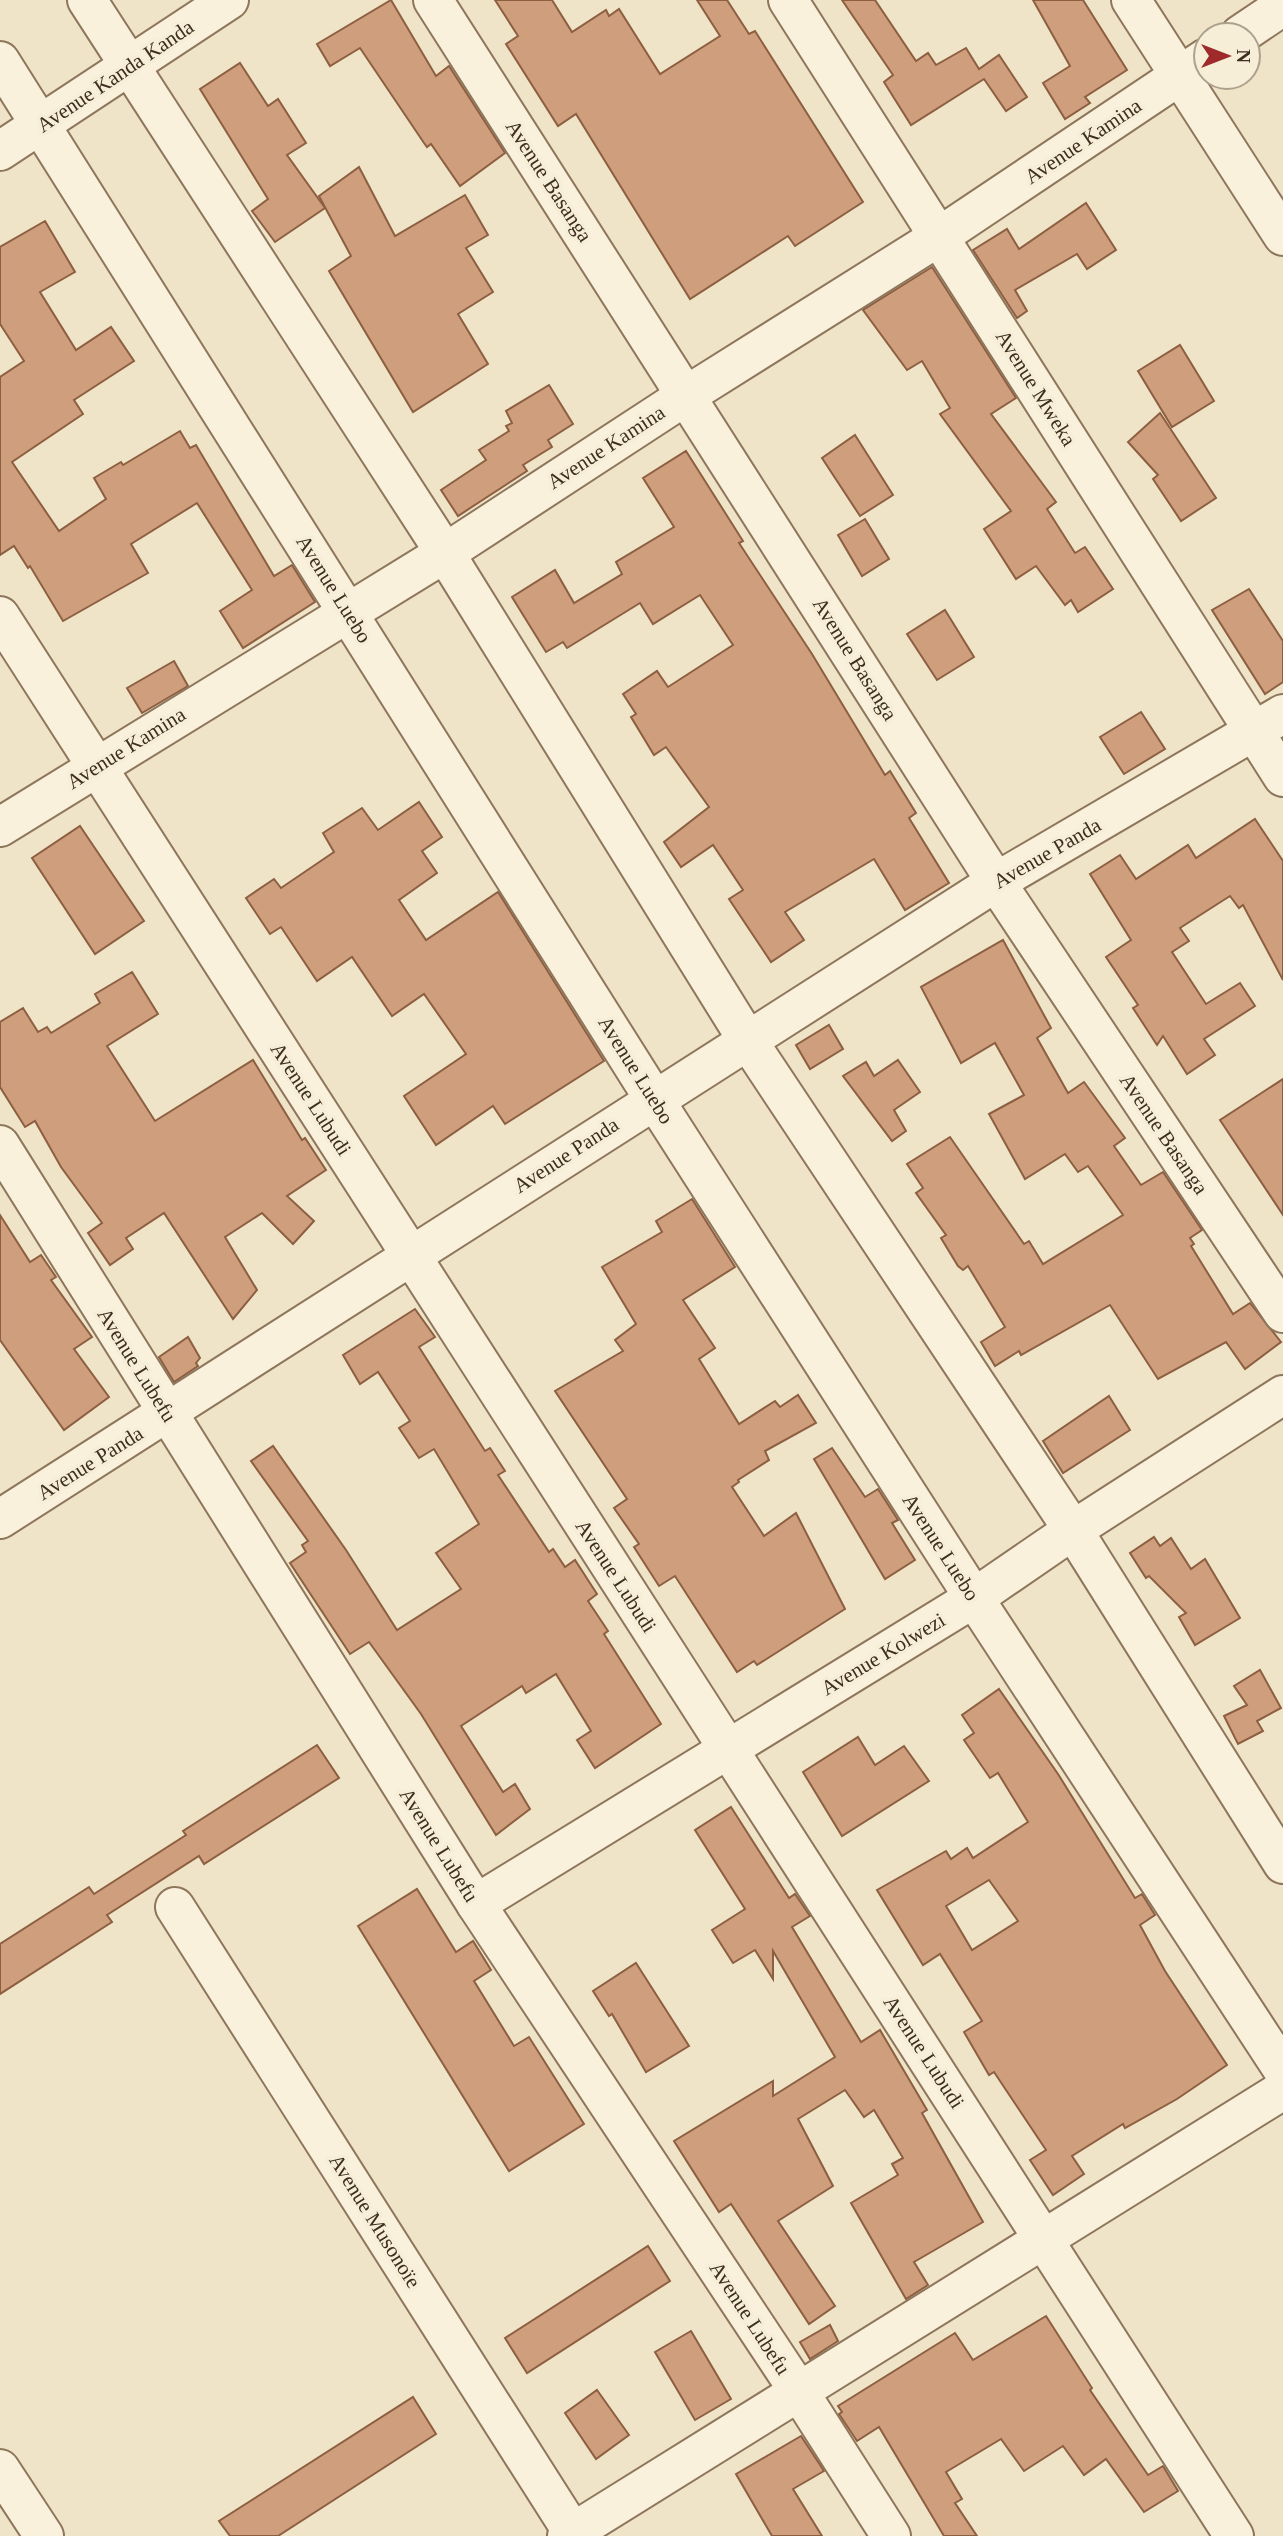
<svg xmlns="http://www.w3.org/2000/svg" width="1283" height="2536" font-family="Georgia,serif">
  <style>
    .building { fill: #cf9f7d; stroke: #8d5f41; stroke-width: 2; fill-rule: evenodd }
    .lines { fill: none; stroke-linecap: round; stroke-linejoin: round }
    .minor-casing { stroke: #8d765c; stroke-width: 42 }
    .minor { stroke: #faf1dc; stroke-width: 38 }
    .labels { text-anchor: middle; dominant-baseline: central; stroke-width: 7; stroke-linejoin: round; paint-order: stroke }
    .street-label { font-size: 21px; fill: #3d2e20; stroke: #f7eed8 }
  </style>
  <rect width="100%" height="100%" fill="#f0e4c8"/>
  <!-- building -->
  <g class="building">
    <path d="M391,0L436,76L449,66L505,153L460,186L431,144L427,147L424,143L360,48L330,66L317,44Z"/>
    <path d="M495,0H552L572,32L606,10L609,16L619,9L660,74L720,36L697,0H727L749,34L755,31L863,202L795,246L788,236L690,299L576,114L558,126L506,44L518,36Z"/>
    <path d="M842,0H875L916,61L928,53L936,65L966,48L979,69L999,55L1027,97L1006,111L984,79L911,125L884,82L893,75Z"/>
    <path d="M1033,0H1083L1127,70L1085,97L1090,103L1065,119L1043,83L1070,66Z"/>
    <path d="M240,63L268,106L278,99L306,143L287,155L325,208L275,242L252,211L268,199L200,89Z"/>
    <path d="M359,167L395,236L465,195L488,235L466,248L493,292L458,314L488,364L413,412L329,271L351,256L319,196Z"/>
    <path d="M1086,203L1116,250L1087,269L1077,254L1015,290L1027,311L1017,318L973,250L1007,229L1019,249Z"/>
    <path d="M45,221L75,272L40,292L76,350L111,327L134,361L74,400L83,414L12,462L59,531L106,499L94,478L121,462L123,465L180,431L190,448L196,445L274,576L292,565L315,602L243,648L220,611L252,590L197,503L131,544L148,573L63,621L30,566L28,568L14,546L0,555V377L24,361L0,324V247Z"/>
    <path d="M932,267L1016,398L991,414L1056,502L1047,509L1075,553L1085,547L1113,589L1078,612L1071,600L1065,605L1036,566L1016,579L984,529L1011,511L940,414L950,408L922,361L907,370L863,310Z"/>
    <path d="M1180,345L1214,401L1172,427L1138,371Z"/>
    <path d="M549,385L573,424L548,440L552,447L523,465L527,471L458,516L441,490L486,460L479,450L509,431L506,426L512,423L506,411Z"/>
    <path d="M1160,413L1216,498L1181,521L1153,479L1158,475L1128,442Z"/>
    <path d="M855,435L893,495L860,516L822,458Z"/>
    <path d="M686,451L743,541L739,543L812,654L885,775L890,771L916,813L909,818L949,883L905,910L874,859L785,912L804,940L771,962L729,899L743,890L713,845L681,867L664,842L709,807L666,747L654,755L631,717L636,714L623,694L657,671L668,687L733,645L700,595L653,624L640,603L567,648L563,642L546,652L512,597L555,570L574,603L622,574L616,562L674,527L643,478Z"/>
    <path d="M865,519L889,559L862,576L838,535Z"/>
    <path d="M1249,589L1283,641V682L1265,694L1212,610Z"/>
    <path d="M945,610L974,657L937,680L907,634Z"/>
    <path d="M174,661L188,686L142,713L127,688Z"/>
    <path d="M1141,712L1165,749L1124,774L1100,737Z"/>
    <path d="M419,802L442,837L422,851L437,873L399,900L426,940L498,892L604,1061L505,1124L493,1106L436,1145L404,1096L466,1054L424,994L392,1016L352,957L317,981L281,927L270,934L246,898L274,879L281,888L334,852L323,833L362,808L378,830Z"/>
    <path d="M1255,819L1283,861V980L1243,905L1239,908L1230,896L1180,928L1189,941L1172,952L1206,1004L1240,983L1255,1006L1204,1039L1215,1055L1187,1074L1163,1036L1157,1045L1133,1008L1138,1005L1106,957L1131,940L1090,874L1120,855L1136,879L1188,845L1196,858Z"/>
    <path d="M80,826L144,921L95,954L32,858Z"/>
    <path d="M1003,940L1051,1028L1037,1038L1068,1093L1084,1082L1125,1138L1114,1146L1141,1185L1163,1172L1202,1230L1190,1238L1194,1244L1191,1246L1233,1314L1250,1303L1281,1342L1245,1369L1226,1342L1158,1379L1110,1305L1021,1355L1019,1351L995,1366L981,1342L1005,1327L968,1266L963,1270L958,1266L941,1238L946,1235L916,1193L923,1188L907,1164L950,1137L1024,1244L1029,1241L1043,1264L1123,1215L1088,1166L1078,1172L1065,1154L1025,1179L989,1114L1024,1095L995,1043L961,1063L921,987Z"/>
    <path d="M132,972L158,1014L107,1046L155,1121L253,1060L302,1140L305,1138L326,1170L287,1196L314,1221L293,1244L262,1213L225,1237L257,1290L233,1319L164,1213L126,1238L133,1249L110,1265L88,1233L102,1223L61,1167L35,1121L25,1127L0,1087V1022L23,1008L38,1032L47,1027L51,1033L100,1003L95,994Z"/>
    <path d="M829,1025L843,1049L810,1069L796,1045Z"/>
    <path d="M898,1060L920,1092L894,1110L906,1131L892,1141L843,1076L866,1062L874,1076Z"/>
    <path d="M1283,1079V1215L1220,1120Z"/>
    <path d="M692,1199L735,1267L683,1300L715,1348L699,1359L739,1424L775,1401L780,1407L798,1395L816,1423L765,1451L769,1460L738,1480L739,1482L732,1487L764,1536L796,1513L845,1609L757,1665L754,1661L737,1672L675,1576L659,1586L634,1547L639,1544L614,1508L627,1499L555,1391L623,1351L615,1340L636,1324L602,1267L662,1232L656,1221Z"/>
    <path d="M0,1215L30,1262L41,1255L56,1277L51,1280L92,1337L74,1349L109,1397L64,1430L0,1340Z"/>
    <path d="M415,1309L435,1337L419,1347L485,1451L490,1448L505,1471L498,1475L549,1552L553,1549L565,1567L575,1560L597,1594L588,1601L608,1631L604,1634L661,1724L595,1768L577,1740L591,1731L556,1674L526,1693L522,1686L461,1726L503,1792L515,1784L530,1809L496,1835L421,1714L369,1642L350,1654L290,1563L306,1552L302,1545L308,1541L251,1461L273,1446L346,1550L397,1630L461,1589L436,1553L479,1524L434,1449L419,1458L399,1428L410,1421L378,1372L360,1384L343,1355Z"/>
    <path d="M188,1337L200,1358L196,1363L198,1366L174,1382L159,1357Z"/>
    <path d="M1109,1396L1130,1430L1063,1473L1043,1441Z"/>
    <path d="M832,1448L865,1497L878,1489L898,1520L892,1523L915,1560L885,1579L814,1459Z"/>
    <path d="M1154,1537L1160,1546L1171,1538L1191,1569L1205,1559L1240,1618L1195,1645L1179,1617L1186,1613L1149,1576L1146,1578L1130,1553Z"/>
    <path d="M1260,1670L1281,1708L1257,1721L1263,1731L1238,1744L1224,1716L1247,1705L1234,1686Z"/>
    <path d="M999,1689L1058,1774L1135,1898L1142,1894L1155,1915L1140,1925L1165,1971L1227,2065L1177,2099L1125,2128L1123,2124L1072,2156L1084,2174L1053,2195L1030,2160L1046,2150L994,2072L989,2075L964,2032L982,2021L940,1954L923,1965L877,1890L946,1851L951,1859L967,1848L973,1858L1028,1822L998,1773L990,1778L964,1740L974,1733L962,1715ZM989,1880L1018,1921L972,1950L946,1906Z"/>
    <path d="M858,1737L875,1765L904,1746L929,1781L842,1836L803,1772Z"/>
    <path d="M317,1745L339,1778L204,1864L199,1856L107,1915L112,1922L0,1994V1944L89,1887L94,1894L186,1835L183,1831Z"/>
    <path d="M731,1807L789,1898L795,1894L810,1916L792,1927L861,2042L880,2030L927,2110L922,2113L983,2222L914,2262L928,2285L906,2299L851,2203L898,2175L892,2164L903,2158L874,2110L864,2117L845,2090L798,2119L833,2186L778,2221L835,2306L809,2324L731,2204L719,2212L674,2141L773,2081V2096L835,2057L773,1951V1979L755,1950L733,1963L712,1930L745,1909L695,1830Z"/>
    <path d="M417,1889L456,1952L473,1941L491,1970L474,1981L514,2046L529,2037L584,2124L509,2171L358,1926Z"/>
    <path d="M636,1963L689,2046L646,2072L612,2014L609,2016L593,1991Z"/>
    <path d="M648,2246L670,2281L527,2373L505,2338Z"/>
    <path d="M1046,2316L1092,2388L1090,2390L1148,2475L1163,2466L1178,2491L1144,2512L1106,2459L1084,2475L1063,2446L1024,2471L1001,2439L946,2472L962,2499L955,2503L977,2536H944L879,2427L857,2441L839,2414L842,2412L838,2406L955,2333L973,2360Z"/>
    <path d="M830,2325L838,2341L810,2359L800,2342Z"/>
    <path d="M691,2331L731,2399L695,2420L655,2352Z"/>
    <path d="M597,2390L629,2435L596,2459L565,2413Z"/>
    <path d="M413,2397L436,2434L278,2536H230L219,2521Z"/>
    <path d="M801,2436L824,2471L793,2489L822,2536H772L736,2474Z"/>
  </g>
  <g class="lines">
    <defs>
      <g id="minor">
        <path d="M87,0L445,553L748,1041L1073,1530L1283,1864"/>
        <path d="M433,0L996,882L1283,1313"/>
        <path d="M788,0L1283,777"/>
        <path d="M1131,0L1283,236"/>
        <path d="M1240,35L1283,6"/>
        <path d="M0,61L654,1099L974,1598L1283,2070"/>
        <path d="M0,151L229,0"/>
        <path d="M0,616L1234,2536"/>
        <path d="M0,827L445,553L687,395L940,236L1206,58"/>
        <path d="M0,1145L476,1904L798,2390L891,2536"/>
        <path d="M0,1519L996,882L1283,714"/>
        <path d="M476,1904L974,1598L1073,1530L1283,1395"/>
        <path d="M175,1907L575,2536"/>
        <path d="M0,2469L44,2536"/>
        <path d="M567,2536L1283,2090"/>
      </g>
    </defs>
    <!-- minor casing -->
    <use href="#minor" class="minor-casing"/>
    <!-- minor -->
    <use href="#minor" class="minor"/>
  </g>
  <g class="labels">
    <!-- street labels -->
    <g class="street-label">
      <text transform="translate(115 76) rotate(-34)">Avenue Kanda Kanda</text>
      <text transform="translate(1083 141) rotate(-34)">Avenue Kamina</text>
      <text transform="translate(549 181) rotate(57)">Avenue Basanga</text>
      <text transform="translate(1036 388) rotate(58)">Avenue Mweka</text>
      <text transform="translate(606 447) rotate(-33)">Avenue Kamina</text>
      <text transform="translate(334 589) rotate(58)">Avenue Luebo</text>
      <text transform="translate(855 659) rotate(58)">Avenue Basanga</text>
      <text transform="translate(126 748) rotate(-32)">Avenue Kamina</text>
      <text transform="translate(1047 853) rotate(-30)">Avenue Panda</text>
      <text transform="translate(636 1070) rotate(58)">Avenue Luebo</text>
      <text transform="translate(311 1099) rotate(57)">Avenue Lubudi</text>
      <text transform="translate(1164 1134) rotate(56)">Avenue Basanga</text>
      <text transform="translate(566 1155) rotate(-33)">Avenue Panda</text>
      <text transform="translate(137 1365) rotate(58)">Avenue Lubefu</text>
      <text transform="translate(90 1463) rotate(-32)">Avenue Panda</text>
      <text transform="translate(941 1547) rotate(57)">Avenue Luebo</text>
      <text transform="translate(616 1576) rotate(57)">Avenue Lubudi</text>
      <text transform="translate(883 1654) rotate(-31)">Avenue Kolwezi</text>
      <text transform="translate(439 1845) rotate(58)">Avenue Lubefu</text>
      <text transform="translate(924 2052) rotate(57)">Avenue Lubudi</text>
      <text transform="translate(375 2221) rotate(58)">Avenue Musonoïe</text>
      <text transform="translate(750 2318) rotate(57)">Avenue Lubefu</text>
    </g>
  </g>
  <!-- north arrow -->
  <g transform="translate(1227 56) rotate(90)"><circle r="33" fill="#f7eed8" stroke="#ada18e" stroke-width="2"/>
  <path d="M0-5L12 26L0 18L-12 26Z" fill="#9e2a2b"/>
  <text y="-10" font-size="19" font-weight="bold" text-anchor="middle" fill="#3d2e20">N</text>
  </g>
</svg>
